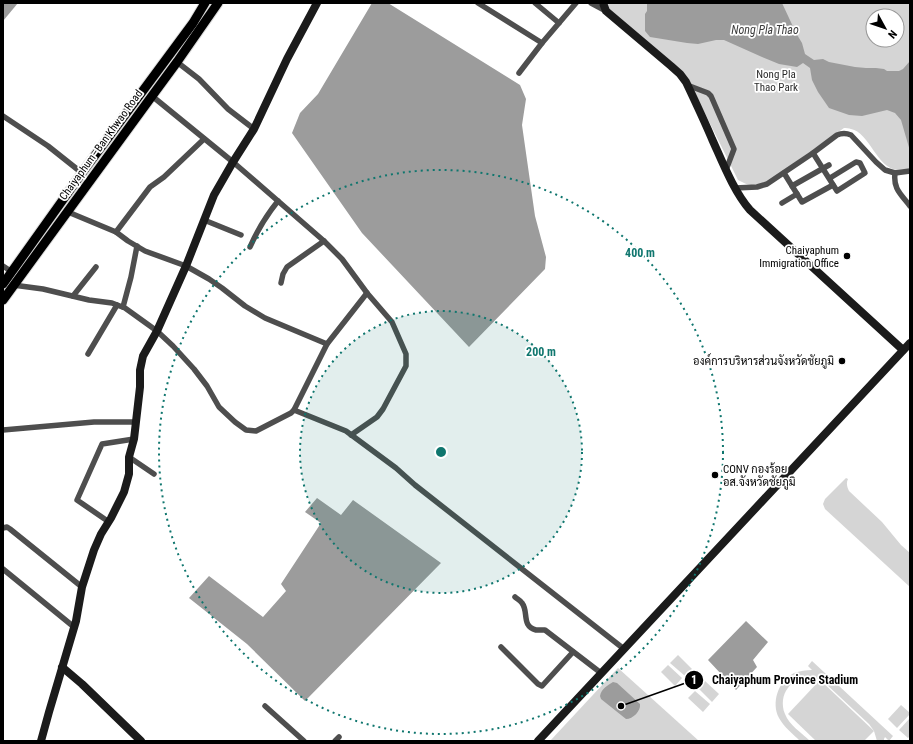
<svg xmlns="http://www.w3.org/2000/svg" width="913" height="744" font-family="'Roboto Condensed',Sarabun,sans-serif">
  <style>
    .green { fill: #d5d5d5; fill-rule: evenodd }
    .water { fill: #9c9c9c }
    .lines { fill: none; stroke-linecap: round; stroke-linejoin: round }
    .primary-casing { stroke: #dbdbdb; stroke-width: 11 }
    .street { stroke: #4e4e4e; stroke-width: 5.5 }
    .secondary { stroke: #1b1b1b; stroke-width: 8 }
    .primary { stroke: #000; stroke-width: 9 }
    .ring { fill: none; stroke: #0f766e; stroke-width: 2; stroke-dasharray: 2 4 }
    .poi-dot { fill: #000; stroke: #fff; stroke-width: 1.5 }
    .labels { text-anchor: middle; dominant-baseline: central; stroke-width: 3.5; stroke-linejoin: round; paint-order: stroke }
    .park-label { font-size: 11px; fill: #2c2c2c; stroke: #fff }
    .street-label { font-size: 11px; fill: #000; stroke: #fff }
    .poi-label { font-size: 11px; fill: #000; stroke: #fff; text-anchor: end }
    .water-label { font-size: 12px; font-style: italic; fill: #3d3d3d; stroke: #fff }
    .centre { fill: #0f766e; stroke: #fff; stroke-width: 2 }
    .ring-label { font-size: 12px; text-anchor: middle; font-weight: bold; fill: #0f766e; stroke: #fff; stroke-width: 3.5; stroke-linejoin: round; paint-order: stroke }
    .leader { fill: none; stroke: #000; stroke-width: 1.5 }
    .callout-dot { fill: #000; stroke: #fff; stroke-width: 1.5 }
    .mark-label { font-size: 12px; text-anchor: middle; font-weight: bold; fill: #fff }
    .callout-label { font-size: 12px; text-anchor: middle; font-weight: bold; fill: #000; stroke: #fff; stroke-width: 3.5; stroke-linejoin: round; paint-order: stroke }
  </style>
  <rect width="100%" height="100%" fill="#fff"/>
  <!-- green -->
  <g class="green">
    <path d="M604,3H910V169C906,169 901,170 897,170C877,168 869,132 851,129C849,128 846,128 844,128L767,182C753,186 751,187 738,180L689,81L609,11ZM873,16H897V40H873Z"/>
    <path d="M846,478L848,479C846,483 847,487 849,491L882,522L901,545L910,553V587L825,509L823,504L825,499Z"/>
    <path d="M678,655L692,669L685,676L670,663Z"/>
    <path d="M812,661L893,736L889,741L885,737L884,739V741H877L874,731L869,724L825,683C803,667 775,688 785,714C789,725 802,733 810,741H800C793,734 784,727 779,718C771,703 778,681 794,673C800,671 806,670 812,670L808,666Z"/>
    <path d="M668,665L682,678L675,686L661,672Z"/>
    <path d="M618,668L699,741H550Z"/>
    <path d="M820,680L874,731L864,741H816L788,714Z"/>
    <path d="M705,681L719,694L712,702L698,688Z"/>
    <path d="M695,691L710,704L703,712L688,698Z"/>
    <path d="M901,705L910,713V714L897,728L888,719Z"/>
    <path d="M910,718V736L908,738L899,730Z"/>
  </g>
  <!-- water -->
  <g class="water">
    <path d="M3,3H18L3,21Z"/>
    <path d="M372,3H388L520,85L526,99L522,125L535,216L546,257L545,269L469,347L362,233L292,133L300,113L318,94Z"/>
    <path d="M647,3H782L796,33L802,43L805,54L814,60L823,59L829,62L855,67L866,68H876L884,69L887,71H899L903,69L910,61V151L901,120L895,113L887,110L862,116L849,115L829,108L818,92L812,80L810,68L803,63L797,67L779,64L762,57L724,40H716L698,44L687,43L650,37L645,31V14L647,11Z"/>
    <path d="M317,498L341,515L353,500L441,563L305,701L247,644L189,598L209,576L263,617L286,591L281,584L321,523L305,512Z"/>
    <path d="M746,621L768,642L753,660L757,667L736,690L708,660Z"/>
    <path d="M613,682L617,683L640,704C641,711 633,719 626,719L601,699L600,696C601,689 608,685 613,682Z"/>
  </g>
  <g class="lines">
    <defs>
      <g id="primary">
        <path d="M3,284L82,173L193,23L205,3"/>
        <path d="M3,300L152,96L177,62L218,3"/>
      </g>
    </defs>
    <!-- primary casing -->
    <use href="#primary" class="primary-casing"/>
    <!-- street -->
    <g class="street">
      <path d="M478,3L542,43"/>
      <path d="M535,3L559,23"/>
      <path d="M591,3L606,11"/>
      <path d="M177,62L199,79L228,109L254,129"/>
      <path d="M519,73L542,43L576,3"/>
      <path d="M687,85L708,93L711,96L734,149L726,170"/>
      <path d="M152,96L233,162L324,241L342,259L367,293L392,322L406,354V366L383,409L377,417L351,435"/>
      <path d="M3,116L48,146L82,173"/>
      <path d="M813,153L837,191L865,173L860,163L856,162L830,178"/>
      <path d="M784,173L802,202L833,185"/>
      <path d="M895,173C893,189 901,194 910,206"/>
      <path d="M792,186L829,165"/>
      <path d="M735,188L757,187L767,184L813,153L837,135C842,133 846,133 851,135L876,162L885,170L895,173L910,171"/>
      <path d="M782,203L797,194"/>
      <path d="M68,212L116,232L128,241L145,251L186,266L209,279L222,288L245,306L265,318L327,344"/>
      <path d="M204,220L241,235"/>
      <path d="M116,232L150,187L164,177L204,139"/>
      <path d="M250,247C258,229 265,217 278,201"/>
      <path d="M3,266L12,272"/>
      <path d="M281,283L283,274L287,267L324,241"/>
      <path d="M13,285L43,289L89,300L112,303L125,308L157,331L173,346L194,369L207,386L219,407L235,422L246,430L256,431L291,413L294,410L327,344L367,293"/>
      <path d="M73,296L96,267"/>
      <path d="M123,307L131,277L137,246"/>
      <path d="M88,354L117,305"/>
      <path d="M294,410L346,431L396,468L415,485L624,649"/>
      <path d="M3,430L94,422H136"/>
      <path d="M129,457L154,474"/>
      <path d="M109,522L77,500L102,444L134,439"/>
      <path d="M3,528L7,527L10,529L82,587"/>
      <path d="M3,569L74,627"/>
      <path d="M515,597C517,599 520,600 522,603C529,612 521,626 536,630C539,630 542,630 545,630L601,673"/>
      <path d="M501,647L538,684L542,686L573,652"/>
      <path d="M265,706L304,741"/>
      <path d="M335,741L339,737"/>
    </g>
    <!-- secondary -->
    <g class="secondary">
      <path d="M603,3L606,11L671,66L680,74L686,82C695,101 704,120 712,139C722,161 734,192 750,210L903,350"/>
      <path d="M62,667L82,684L141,741"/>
      <path d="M41,741L49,712L76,621L82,587L94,550L101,534L111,518L124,492L129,474V457L134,439L140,387V370L143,356L157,331L186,266L214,195L233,162L254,129L287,59L317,3"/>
      <path d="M538,741L910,343"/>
    </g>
    <!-- primary -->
    <use href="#primary" class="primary"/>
  </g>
  <!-- distance rings -->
  <circle cx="441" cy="452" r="141" fill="#0f766e" fill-opacity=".12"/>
  <g class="ring">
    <circle cx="441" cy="452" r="141"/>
    <circle cx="441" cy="452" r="282"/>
  </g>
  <!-- markers -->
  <g class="poi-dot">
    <circle cx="847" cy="256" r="4"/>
    <circle cx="842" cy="361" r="4"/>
    <circle cx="715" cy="475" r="4"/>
  </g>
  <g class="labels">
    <!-- park labels -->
    <g class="park-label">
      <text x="776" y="74">Nong Pla<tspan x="776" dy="13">Thao Park</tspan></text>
    </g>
    <!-- street labels -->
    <g class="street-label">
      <text transform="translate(101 145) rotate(-54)">Chaiyaphum–Ban Khwao Road</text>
    </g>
    <!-- poi labels -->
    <g class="poi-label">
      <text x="839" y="250">Chaiyaphum<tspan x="839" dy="13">Immigration Office</tspan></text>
      <text x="834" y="361">องค์การบริหารส่วนจังหวัดชัยภูมิ</text>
      <text x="723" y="469" text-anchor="start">CONV กองร้อย<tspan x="723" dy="13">อส.จังหวัดชัยภูมิ</tspan></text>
    </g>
    <!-- water labels -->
    <g class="water-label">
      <text x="765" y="30">Nong Pla Thao</text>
    </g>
  </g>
  <circle cx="441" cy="452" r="6" class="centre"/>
  <g class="ring-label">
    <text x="640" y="257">400 m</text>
    <text x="541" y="356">200 m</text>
  </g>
  <!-- callouts -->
  <path class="leader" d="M621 706L694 680"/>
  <g class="callout-dot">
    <circle cx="621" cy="706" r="4"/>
    <circle cx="694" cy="680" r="10"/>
  </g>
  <g class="mark-label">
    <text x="694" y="684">1</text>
  </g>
  <g class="callout-label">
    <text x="785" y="684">Chaiyaphum Province Stadium</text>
  </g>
  <!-- border -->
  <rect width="913" height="744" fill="none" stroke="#000000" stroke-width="8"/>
  <!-- north arrow -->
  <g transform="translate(885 28) rotate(130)"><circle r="19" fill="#ffffff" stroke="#999999"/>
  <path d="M0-3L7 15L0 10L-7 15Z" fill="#000000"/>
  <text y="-6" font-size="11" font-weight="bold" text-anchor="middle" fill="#000000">N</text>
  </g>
</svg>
